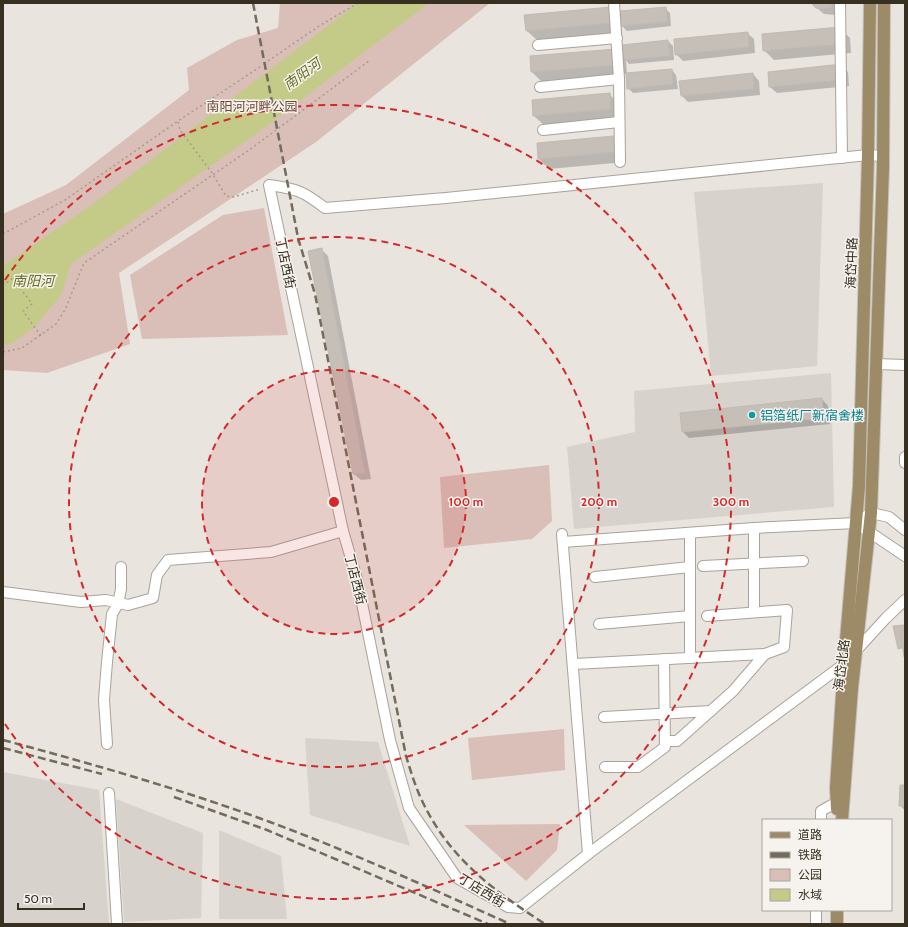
<svg xmlns="http://www.w3.org/2000/svg" width="908" height="927" font-family="Cabin,'Noto Sans SC',sans-serif">
  <style>
    .built { fill: #d8d2cd }
    .green { fill: #d9bfb8 }
    .water { fill: #c4cb89 }
    .shadow { fill: #0003 }
    .building { fill: #c6bfb7; stroke: #c2bab1 }
    .lines { fill: none; stroke-linecap: round; stroke-linejoin: round }
    .minor-casing { stroke: #a9a39a; stroke-width: 12 }
    .major-casing { stroke: #c3c1bc; stroke-width: 14 }
    .path { stroke: #aa9b81; stroke-width: 1.5; stroke-dasharray: 2 3; stroke-linecap: butt }
    .minor { stroke: #fff; stroke-width: 10 }
    .major { stroke: #9c8b66; stroke-width: 12 }
    .rail { stroke: #736b5b; stroke-width: 2.5; stroke-dasharray: 8 4; stroke-linecap: butt }
    .ring { fill: none; stroke: #d62828; stroke-width: 2; stroke-dasharray: 7 5 }
    .culture-dot { fill: #0f9aa8; stroke: #f6f2ee; stroke-width: 1.5 }
    .labels { text-anchor: middle; dominant-baseline: central; stroke-width: 3; stroke-linejoin: round; paint-order: stroke }
    .park-label { font-size: 13px; fill: #6b432e; stroke: #f6f2ee }
    .street-label { font-size: 13px; fill: #373021; stroke: #f6f2ee }
    .culture-label { font-size: 13px; fill: #0d838f; stroke: #f6f2ee; text-anchor: start }
    .water-label { font-size: 14px; font-style: italic; fill: #656e20; stroke: #f6f2ee }
    .centre { fill: #d62828; stroke: #f6f2ee; stroke-width: 2 }
    .ring-label { font-size: 12px; text-anchor: middle; font-weight: bold; fill: #d62828; stroke: #f6f2ee; stroke-width: 3; stroke-linejoin: round; paint-order: stroke }
  </style>
  <rect width="100%" height="100%" fill="#e9e4de"/>
  <!-- built -->
  <g class="built">
    <path d="M823,183L817,366L711,376L694,192Z"/>
    <path d="M831,373L834,507L574,529L567,447L635,432L634,391Z"/>
    <path d="M305,738L378,742L410,846L310,815Z"/>
    <path d="M3,772L99,790L109,924H3Z"/>
    <path d="M116,799L203,833L201,918L124,922Z"/>
    <path d="M219,830L281,856L287,919H219Z"/>
  </g>
  <!-- green -->
  <g class="green">
    <path d="M280,3H490L316,142L119,273L130,344L47,373L3,370V214L66,185L189,90L187,68L237,40L278,28Z"/>
    <path d="M264,208L288,335L142,339L130,275L223,215Z"/>
    <path d="M549,465L552,521L532,539L444,548L440,477Z"/>
    <path d="M564,729L565,770L472,780L468,738Z"/>
    <path d="M560,824L557,850L526,881L464,825Z"/>
  </g>
  <!-- water -->
  <path class="water" d="M358,3H429L256,134L71,264L61,295L35,327L9,345L3,344V266L94,203Z"/>
  <!-- shadow -->
  <g class="shadow">
    <path d="M811,3H837L839,12L835,15L824,14Z"/>
    <path d="M610,8L621,19L665,8L670,13L671,26L627,31L621,25L622,33L537,40L527,31Z"/>
    <path d="M840,28L850,38L851,53L774,60L764,50Z"/>
    <path d="M747,33L754,39L755,53L683,61L676,54Z"/>
    <path d="M668,41L673,46L674,60L629,64L626,60L627,74L542,82L532,72L531,57L616,50L625,59Z"/>
    <path d="M841,66L848,72L849,86L777,93L770,87Z"/>
    <path d="M672,70L676,75L678,89L633,93L628,88Z"/>
    <path d="M753,74L759,81L760,95L688,102L682,96Z"/>
    <path d="M609,94L619,104L621,118L544,125L534,116Z"/>
    <path d="M614,137L624,147L625,162L549,169L539,159L538,144Z"/>
    <path d="M321,249L328,256L371,479L361,480L354,474Z"/>
    <path d="M822,399L828,406L830,424L689,438L683,432Z"/>
    <path d="M905,786V811L900,805Z"/>
  </g>
  <!-- building -->
  <g class="building">
    <path d="M811,3H833L831,8L824,9L816,8Z"/>
    <path d="M611,7L612,23L526,31L524,15Z"/>
    <path d="M666,7L667,22L621,26L620,11Z"/>
    <path d="M840,27L842,44L763,51L762,34Z"/>
    <path d="M748,32L749,47L675,55L674,39Z"/>
    <path d="M668,40L670,56L624,60L622,45Z"/>
    <path d="M616,49L618,65L531,72L530,56Z"/>
    <path d="M842,64L843,80L769,87L768,72Z"/>
    <path d="M672,69L673,84L627,89L626,73Z"/>
    <path d="M753,73L754,89L681,96L679,81Z"/>
    <path d="M610,93L611,109L533,116L532,100Z"/>
    <path d="M614,136L616,152L538,159L537,143Z"/>
    <path d="M322,248L365,473L353,474L308,251Z"/>
    <path d="M822,398L824,418L682,432L680,413Z"/>
    <path d="M905,625V647L898,649L893,626Z"/>
    <path d="M905,630V657H904L900,631Z"/>
    <path d="M900,785H905V806H899Z"/>
  </g>
  <g class="lines">
    <defs>
      <g id="minor">
        <path d="M614,3L619,79L620,162"/>
        <path d="M840,3L842,158"/>
        <path d="M538,45L617,38"/>
        <path d="M540,87L619,79"/>
        <path d="M543,130L619,122"/>
        <path d="M883,156L868,155L446,198L325,208C303,191 297,189 269,185L343,531L357,579L390,740L409,808L457,878L508,907L520,908L588,854L844,664L886,618L905,600"/>
        <path d="M876,364L905,365"/>
        <path d="M905,457V463"/>
        <path d="M856,523L905,556"/>
        <path d="M856,523L871,513L889,517L905,530"/>
        <path d="M690,533V658"/>
        <path d="M562,534L588,854"/>
        <path d="M563,542L754,528L856,523"/>
        <path d="M703,566L803,561"/>
        <path d="M595,577L690,567"/>
        <path d="M3,592L81,602L106,600L128,605L153,598L157,575L168,560L271,552L343,531"/>
        <path d="M754,612V528"/>
        <path d="M599,624L690,616"/>
        <path d="M574,664L765,654"/>
        <path d="M604,717L711,711"/>
        <path d="M665,741H677L733,691L765,654L784,647L787,610L707,616"/>
        <path d="M107,744L104,700L107,662L112,614L118,604L121,589V567"/>
        <path d="M605,767H638L665,747L664,659"/>
        <path d="M109,793L117,924"/>
        <path d="M821,820V811L837,802"/>
        <path d="M816,924V910"/>
      </g>
      <g id="major">
        <path d="M837,809L836,788L844,664L859,486L868,155L870,3"/>
        <path d="M842,820L852,688L871,513L883,168L884,3"/>
        <path d="M837,924V910"/>
      </g>
    </defs>
    <!-- minor casing -->
    <use href="#minor" class="minor-casing"/>
    <!-- major casing -->
    <use href="#major" class="major-casing"/>
    <!-- path -->
    <g class="path">
      <path d="M268,61L319,26L358,3"/>
      <path d="M178,122L180,130L212,173L226,196L234,197L260,189"/>
      <path d="M3,234L65,200L178,121L260,67"/>
      <path d="M3,282L5,284L13,278L32,304L23,311L41,336"/>
      <path d="M3,352L22,348L56,324L65,310L84,263L252,148L369,61"/>
    </g>
    <!-- minor -->
    <use href="#minor" class="minor"/>
    <!-- major -->
    <use href="#major" class="major"/>
    <!-- rail -->
    <g class="rail">
      <path d="M253,3L299,243"/>
      <path d="M298,238L315,294L406,756C410,769 414,782 419,794C446,856 491,889 545,924"/>
      <path d="M3,740C93,764 183,790 270,822C351,852 430,888 510,924"/>
      <path d="M3,748L102,774"/>
      <path d="M174,797L267,830L488,924"/>
    </g>
  </g>
  <!-- distance rings -->
  <circle cx="334" cy="502" r="132" fill="#d62828" fill-opacity=".12"/>
  <g class="ring">
    <circle cx="334" cy="502" r="132"/>
    <circle cx="334" cy="502" r="265"/>
    <path d="M5 280A397 397 0 1 1 5 724"/>
  </g>
  <!-- markers -->
  <circle class="culture-dot" cx="752" cy="415" r="4"/>
  <g class="labels">
    <!-- park labels -->
    <g class="park-label">
      <text x="252" y="106">南阳河河畔公园</text>
    </g>
    <!-- street labels -->
    <g class="street-label">
      <text transform="translate(286 263) rotate(78)">丁店西街</text>
      <text transform="translate(851 263) rotate(-88)">海岱中路</text>
      <text transform="translate(356 579) rotate(76)">丁店西街</text>
      <text transform="translate(841 665) rotate(-83)">海岱北路</text>
      <text transform="translate(482 890) rotate(31)">丁店西街</text>
    </g>
    <!-- culture labels -->
    <g class="culture-label">
      <text x="760" y="415">铝箔纸厂新宿舍楼</text>
    </g>
    <!-- water labels -->
    <g class="water-label">
      <text transform="translate(302 74) rotate(-36)">南阳河</text>
      <text x="33" y="281">南阳河</text>
    </g>
  </g>
  <circle cx="334" cy="502" r="6" class="centre"/>
  <g class="ring-label">
    <text x="466" y="506">100 m</text>
    <text x="599" y="506">200 m</text>
    <text x="731" y="506">300 m</text>
  </g>
  <!-- border -->
  <rect width="908" height="927" fill="none" stroke="#373021" stroke-width="8"/>
  <!-- legend -->
  <rect x="762" y="819" width="130" height="92" fill="#f6f2ee" stroke="#aaa49c"/>
  <rect x="770" y="832" width="20" height="6" fill="#9c8b66" stroke="#aaa49c"/>
  <text x="798" y="839" font-size="12" fill="#373021">道路</text>
  <rect x="770" y="852" width="20" height="6" fill="#736b5b" stroke="#aaa49c"/>
  <text x="798" y="859" font-size="12" fill="#373021">铁路</text>
  <rect x="770" y="869" width="20" height="12" fill="#d9bfb8" stroke="#aaa49c"/>
  <text x="798" y="879" font-size="12" fill="#373021">公园</text>
  <rect x="770" y="889" width="20" height="12" fill="#c4cb89" stroke="#aaa49c"/>
  <text x="798" y="899" font-size="12" fill="#373021">水域</text>
  <!-- scale -->
  <path d="M18 903v6h66v-6" fill="none" stroke="#373021" stroke-width="2"/>
  <text x="24" y="903" font-size="12" fill="#373021" stroke="#f6f2ee" stroke-width="3" paint-order="stroke">50 m</text>
</svg>
